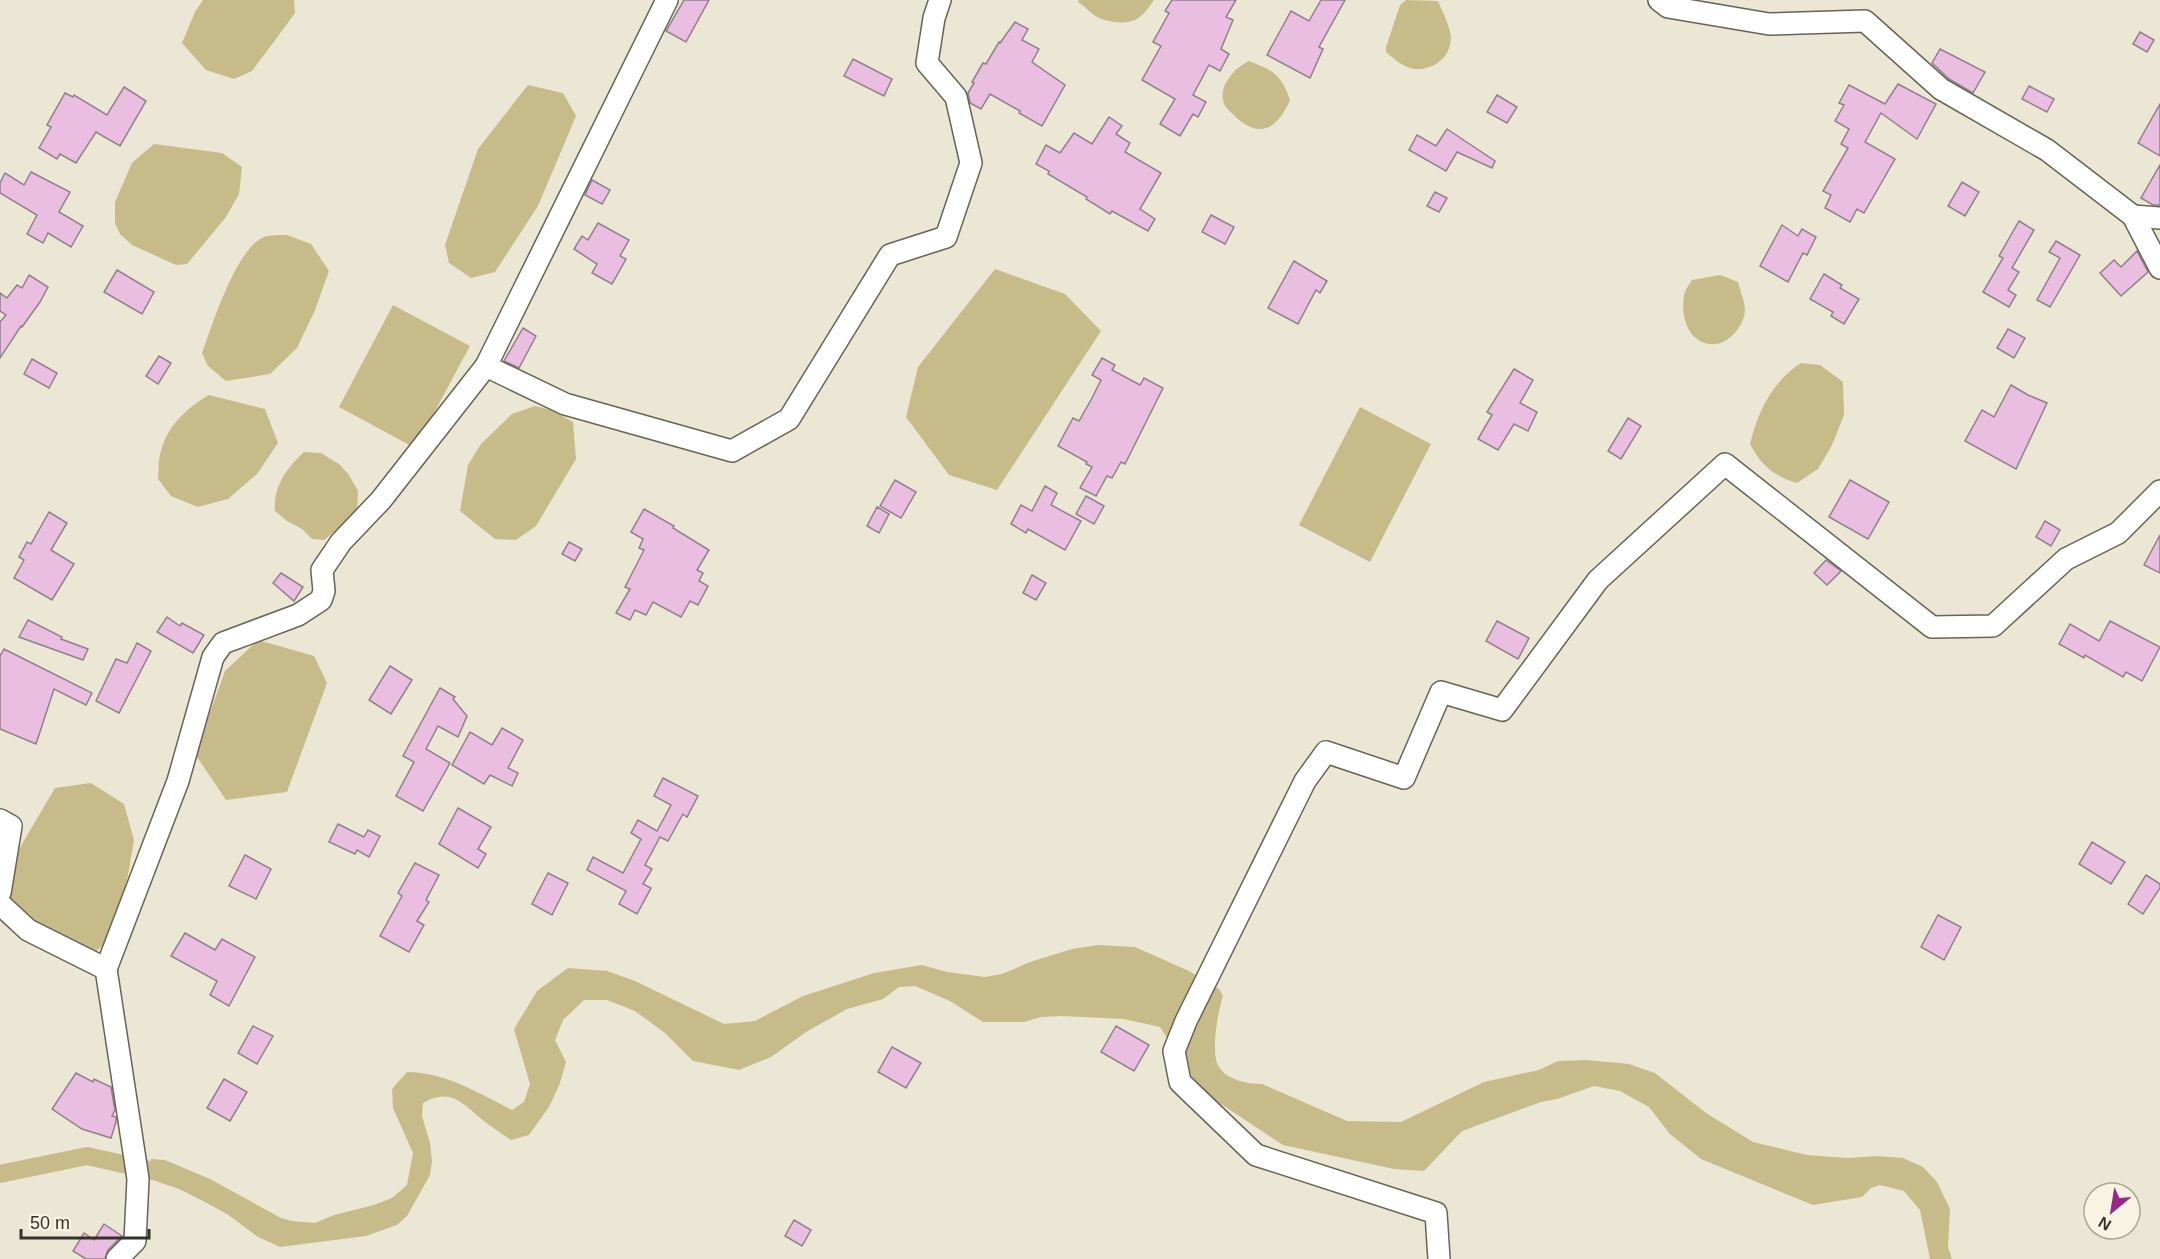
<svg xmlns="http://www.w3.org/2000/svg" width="2160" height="1259" font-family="Arial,sans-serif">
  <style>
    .water { fill: #c7bb8a }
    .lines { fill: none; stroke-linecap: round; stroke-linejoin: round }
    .canal { stroke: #c7bb8a; stroke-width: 18 }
    .building { fill: #eabee0; stroke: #8f808c; stroke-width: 1.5 }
    .minor-casing { stroke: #686454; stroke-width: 24 }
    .minor { stroke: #fff; stroke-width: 21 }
  </style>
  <rect width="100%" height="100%" fill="#ece7d5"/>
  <!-- water -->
  <g class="water">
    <path d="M203,0H294L295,13L276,39L252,71L234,79L206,70L182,43L195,12Z"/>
    <path d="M1079,0H1154C1150,5 1147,11 1142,15C1132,26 1109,23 1097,17C1090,13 1085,6 1078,2Z"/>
    <path d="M1406,0L1438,1C1442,11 1448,22 1450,32C1455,54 1435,71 1414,69C1403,67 1394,59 1386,52V47L1400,5Z"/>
    <path d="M1249,61C1274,71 1281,74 1290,100C1279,125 1263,140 1238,119C1234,115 1228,110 1225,106C1216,88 1234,68 1249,61Z"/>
    <path d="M528,85L563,93L576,116L538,206L495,272L471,278L449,263L445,245L478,149Z"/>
    <path d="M154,144L222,153L242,167L239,194L226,217L187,264L176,265L132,245L120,234L115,223V202L132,163Z"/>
    <path d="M287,235L311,244L329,271L315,310L297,348L270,374L226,381L208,366L202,353C212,326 236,248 264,237C270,235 280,235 287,235Z"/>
    <path d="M995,269L1065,294L1101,331L997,490L949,475L906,417L918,367Z"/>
    <path d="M1720,275L1738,282C1740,290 1744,300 1745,309C1745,327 1725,350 1705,343C1685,337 1680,310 1685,292C1686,288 1690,284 1692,280Z"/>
    <path d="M393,305L470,346L415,448L339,407Z"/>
    <path d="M1801,363L1820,365L1843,382L1844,415L1832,445L1818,469L1797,483C1773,476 1761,465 1750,444C1758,411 1772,382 1801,363Z"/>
    <path d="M209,395L265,409L278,443L257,474L228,499L198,507L171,496L158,479C159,470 158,460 161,451C167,426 188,407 209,395Z"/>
    <path d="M535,406L551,410L573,422L576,459L536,526L516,540L495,539L460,511L468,465L481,444L512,414Z"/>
    <path d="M1360,407L1431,444L1370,562L1299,525Z"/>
    <path d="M304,452L321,453L339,464L349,475L358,491L357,513L324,540L312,539L302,529L287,521L275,511C273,486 287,468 304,452Z"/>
    <path d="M258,640L314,656L327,683L287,792L226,800L195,754L225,671Z"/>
    <path d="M91,783L124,804L134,840L125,892L108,941L94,953L64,942L14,909L8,894V879L18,851L55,788Z"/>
    <path d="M1098,945L1135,947L1189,971L1219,989L1223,996C1218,1011 1210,1054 1219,1067C1227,1080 1248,1084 1262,1084L1347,1121L1401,1122L1484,1082L1539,1070L1558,1061L1586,1060L1629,1064L1655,1073L1706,1113L1753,1142L1807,1155L1847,1158L1877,1156L1903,1158L1923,1167L1937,1182L1950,1209L1948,1247L1952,1259H1930L1920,1210L1904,1191L1880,1185L1871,1188L1862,1197L1813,1205L1701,1159L1670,1134L1649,1107L1620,1091L1594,1086L1557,1099L1541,1102L1462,1131L1424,1171L1394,1169L1283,1145L1209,1096L1191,1075L1184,1044L1170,1042L1160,1027L1124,1019L1061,1016L1041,1017L1024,1022H983L950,1001L915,986L899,987L883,999L847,1009L806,1032L771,1057L739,1070L693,1061L665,1033L635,1011L607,1000H584L563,1020L555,1040L566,1062L560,1083L549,1107L529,1135L511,1140C501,1133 490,1126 480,1118C461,1101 449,1088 423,1103L422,1116L430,1143L432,1161L430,1175L407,1216L397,1225L366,1236L280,1247L258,1237L227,1214L203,1201L179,1189L150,1179L151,1159L165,1160L210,1179L281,1218L292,1221L315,1223L334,1215L374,1205L392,1198L407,1185L413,1153L393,1108L392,1089L407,1072C444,1072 479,1093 512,1110L524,1102L530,1084L514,1029L537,991L568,968L607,971L635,981L724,1024L755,1021L803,996L874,973L922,965L947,972L985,977L1002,974L1030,962L1072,949Z"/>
  </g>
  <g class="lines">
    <!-- canal -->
    <path class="canal" d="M0,1174L87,1156L172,1175"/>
  </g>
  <!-- building -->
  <g class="building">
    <path d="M684,0H709L686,42L666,31Z"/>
    <path d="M1172,0H1236L1226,17L1233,20L1221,49L1229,54L1220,71L1209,65L1193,95L1206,102L1198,117L1193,114L1180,136L1160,124L1175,99L1142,80L1161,46L1153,42L1169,13L1165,11Z"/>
    <path d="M1321,0H1345L1319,47L1323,49L1310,78L1267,55L1291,11L1309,21Z"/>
    <path d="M1015,22L1028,29L1022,40L1039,49L1032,62L1065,85L1042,126L1019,113L1020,111L990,94L981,109L970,103L968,93L974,83L972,82L983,63L986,64L999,42L1000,43Z"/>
    <path d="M2140,32L2154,40L2147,52L2133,44Z"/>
    <path d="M1940,49L1985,72L1973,93L1949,79L1932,63Z"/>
    <path d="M853,59L892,79L884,96L844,76Z"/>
    <path d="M1898,84L1936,104L1917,139L1881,113L1865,142L1895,159L1864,213L1857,209L1850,222L1825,208L1831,195L1823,191L1848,148L1841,144L1849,129L1835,121L1844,105L1839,103L1849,85L1885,104Z"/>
    <path d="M2029,86L2054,99L2047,112L2022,99Z"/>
    <path d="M124,87L146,101L120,146L96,132L76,163L60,154L57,159L39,148L51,127L47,125L65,93L73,97L74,95L107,115Z"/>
    <path d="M1497,95L1517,107L1507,123L1487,112Z"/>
    <path d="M2160,104V156L2138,143Z"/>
    <path d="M1109,117L1122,126L1116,134L1130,143L1125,152L1161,173L1140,209L1155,219L1148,231L1112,211L1110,214L1086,199L1087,197L1048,174L1049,171L1036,164L1046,145L1060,153L1074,133L1092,144Z"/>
    <path d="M1447,129L1495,161L1492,168L1457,152L1446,171L1409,150L1417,135L1436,146Z"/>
    <path d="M2160,165V205H2153L2141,198Z"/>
    <path d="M31,172L70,192L59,212L83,226L71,247L48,233L43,243L27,234L37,215L0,193V183L5,173L24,185Z"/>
    <path d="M592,180L610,190L602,204L585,195Z"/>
    <path d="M1962,182L1979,192L1965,216L1948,206Z"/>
    <path d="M1435,192L1447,198L1439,212L1427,206Z"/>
    <path d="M1211,215L1234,227L1225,244L1202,232Z"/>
    <path d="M2019,221L2034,230L2012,268L2019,272L2008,290L2016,295L2009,307L1983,292L2003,258L1999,256Z"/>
    <path d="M598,223L629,240L620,256L626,259L612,284L592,273L597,264L574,249L582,236L588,240Z"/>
    <path d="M1782,225L1798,236L1802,229L1816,237L1807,255L1803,253L1788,282L1760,266Z"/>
    <path d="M2056,241L2080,255L2050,307L2037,300L2060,258L2049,252Z"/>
    <path d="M2137,251L2148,272L2121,296L2100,273L2114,260L2121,267Z"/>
    <path d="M1294,261L1327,281L1320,293L1316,290L1298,324L1268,308Z"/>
    <path d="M117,270L154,292L142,314L104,292Z"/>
    <path d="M1824,274L1842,285L1840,288L1859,299L1844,324L1831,316L1833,312L1810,299Z"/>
    <path d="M29,275L48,287L40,302L22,327L21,326L0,358V322L6,315L0,311V293L7,298L17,285L22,288Z"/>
    <path d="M523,328L536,336L519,368L504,361Z"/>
    <path d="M2008,329L2025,338L2014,358L1997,348Z"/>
    <path d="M159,356L171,363L158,384L146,376Z"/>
    <path d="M1102,358L1115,365L1112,370L1140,385L1144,378L1163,388L1125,464L1121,462L1112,478L1107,476L1096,496L1080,488L1092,467L1086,464L1087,462L1058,446L1073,418L1079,421L1092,398L1101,380L1092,375Z"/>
    <path d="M32,359L57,373L49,388L24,374Z"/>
    <path d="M1514,369L1533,380L1520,403L1537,412L1528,431L1514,424L1498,450L1478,439L1492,415L1487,412Z"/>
    <path d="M2011,385L2028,395L2047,403L2016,469L1965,441L1982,410L1994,417Z"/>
    <path d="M1628,418L1641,426L1621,459L1608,451Z"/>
    <path d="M895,480L916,492L901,518L880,506Z"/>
    <path d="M1850,480L1889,502L1868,539L1829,517Z"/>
    <path d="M1045,486L1057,493L1051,505L1081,521L1065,550L1028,529L1026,533L1011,524L1021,505L1032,511Z"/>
    <path d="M1086,496L1104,506L1094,524L1076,514Z"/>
    <path d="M877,507L889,514L879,533L867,526Z"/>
    <path d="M644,509L674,526L673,528L709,550L697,570L703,573L699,581L708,586L698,605L690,601L681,617L653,602L646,615L635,610L630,620L616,613L630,589L625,587L644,550L639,548L643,539L631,532Z"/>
    <path d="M49,512L67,523L51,550L74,564L52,600L14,578L24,560L19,557L27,542L31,544Z"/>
    <path d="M2045,521L2060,530L2051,546L2036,537Z"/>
    <path d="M2160,535V573L2144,565Z"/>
    <path d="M569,542L582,549L575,561L562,554Z"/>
    <path d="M1826,560L1841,571L1827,585L1814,573Z"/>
    <path d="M281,573L303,587L294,601L273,583Z"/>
    <path d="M1032,575L1046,583L1036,600L1023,593Z"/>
    <path d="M167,617L180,626L182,623L204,635L193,653L157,632Z"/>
    <path d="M28,620L62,637L61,639L88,649L83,660L19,637Z"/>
    <path d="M1497,621L1529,638L1518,659L1486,641Z"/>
    <path d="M2110,621L2160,647L2142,681L2126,672L2123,677L2085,655L2084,658L2059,644L2070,624L2099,641Z"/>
    <path d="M137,643L151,651L119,713L96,701L116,659L127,663Z"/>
    <path d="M4,649L92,693L86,705L54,689L36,744L0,729V656Z"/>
    <path d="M390,666L412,680L391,714L369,700Z"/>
    <path d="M440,688L455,697L453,699L467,716L458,737L438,726L426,749L450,763L423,811L396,796L414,762L403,756Z"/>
    <path d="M502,728L523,740L508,768L518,773L512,786L490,775L484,784L452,765L470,732L492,745Z"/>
    <path d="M663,778L698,796L687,817L683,814L668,841L660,837L645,865L652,869L643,884L651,888L637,914L619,904L626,891L587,870L593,857L623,873L641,839L631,833L638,820L657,831L671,805L654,796Z"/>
    <path d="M458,808L491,827L478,849L486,854L478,868L439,844Z"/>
    <path d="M338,824L364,837L368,830L380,836L369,857L357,850L355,854L329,842Z"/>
    <path d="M2092,842L2125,862L2111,884L2079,864Z"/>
    <path d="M245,855L271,869L256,899L229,886Z"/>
    <path d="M415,863L439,875L426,900L429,902L417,921L424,925L409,952L380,936L402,896L398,893Z"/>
    <path d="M548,873L568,883L552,915L532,904Z"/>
    <path d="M2146,875L2160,884V888L2143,914L2128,904Z"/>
    <path d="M1938,915L1961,927L1944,960L1921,947Z"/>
    <path d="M185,933L215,950L222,939L255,957L229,1006L210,995L217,981L171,956Z"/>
    <path d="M253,1026L273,1036L257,1064L238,1053Z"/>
    <path d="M1116,1026L1149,1045L1134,1071L1101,1052Z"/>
    <path d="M892,1047L921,1063L906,1088L878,1072Z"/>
    <path d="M76,1073L93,1082L94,1079L111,1087L115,1110L112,1116L116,1117V1122L111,1138L82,1129L52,1109Z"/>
    <path d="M224,1079L247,1092L230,1121L207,1108Z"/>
    <path d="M794,1220L811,1230L802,1246L785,1236Z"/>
    <path d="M104,1224L122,1236L108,1250L105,1259H86L73,1251L84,1233L94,1240Z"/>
  </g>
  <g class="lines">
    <defs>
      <g id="minor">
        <path d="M1659,0L1668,7L1769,24L1865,21L1941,89L2047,150L2133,216L2160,268"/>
        <path d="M2133,216L2160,218"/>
        <path d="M486,366L565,404L732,451L789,419L890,255L946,237L971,163L956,97L927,63L934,18L940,0"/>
        <path d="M0,820L11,826L0,893"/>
        <path d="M0,904L28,930L106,969L138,1179L135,1241L117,1259"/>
        <path d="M106,969L178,781L213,657L223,643L298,615L321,600L324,591L322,570L341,542L381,500L486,366L667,0"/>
        <path d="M1439,1259L1436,1213L1256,1155L1180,1082L1174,1051L1186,1021L1305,781L1326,752L1404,778L1441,692L1502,710L1598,580L1725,464L1932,627L1993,626L2066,559L2118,533L2160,491"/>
      </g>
    </defs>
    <!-- minor casing -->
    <use href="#minor" class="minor-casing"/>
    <!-- minor -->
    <use href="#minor" class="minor"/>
  </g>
  <!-- north arrow -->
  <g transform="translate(2112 1211) rotate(210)"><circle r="28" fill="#f9f4e2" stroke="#aaa699" stroke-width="1.5"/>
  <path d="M0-4.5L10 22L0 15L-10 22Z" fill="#982988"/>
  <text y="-9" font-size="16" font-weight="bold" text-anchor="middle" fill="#34322b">N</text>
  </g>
  <!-- scale -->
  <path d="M21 1229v9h128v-9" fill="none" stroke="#34322b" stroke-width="3"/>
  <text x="30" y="1229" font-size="18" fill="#34322b" stroke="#f9f4e2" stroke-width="4.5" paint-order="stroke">50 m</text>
</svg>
